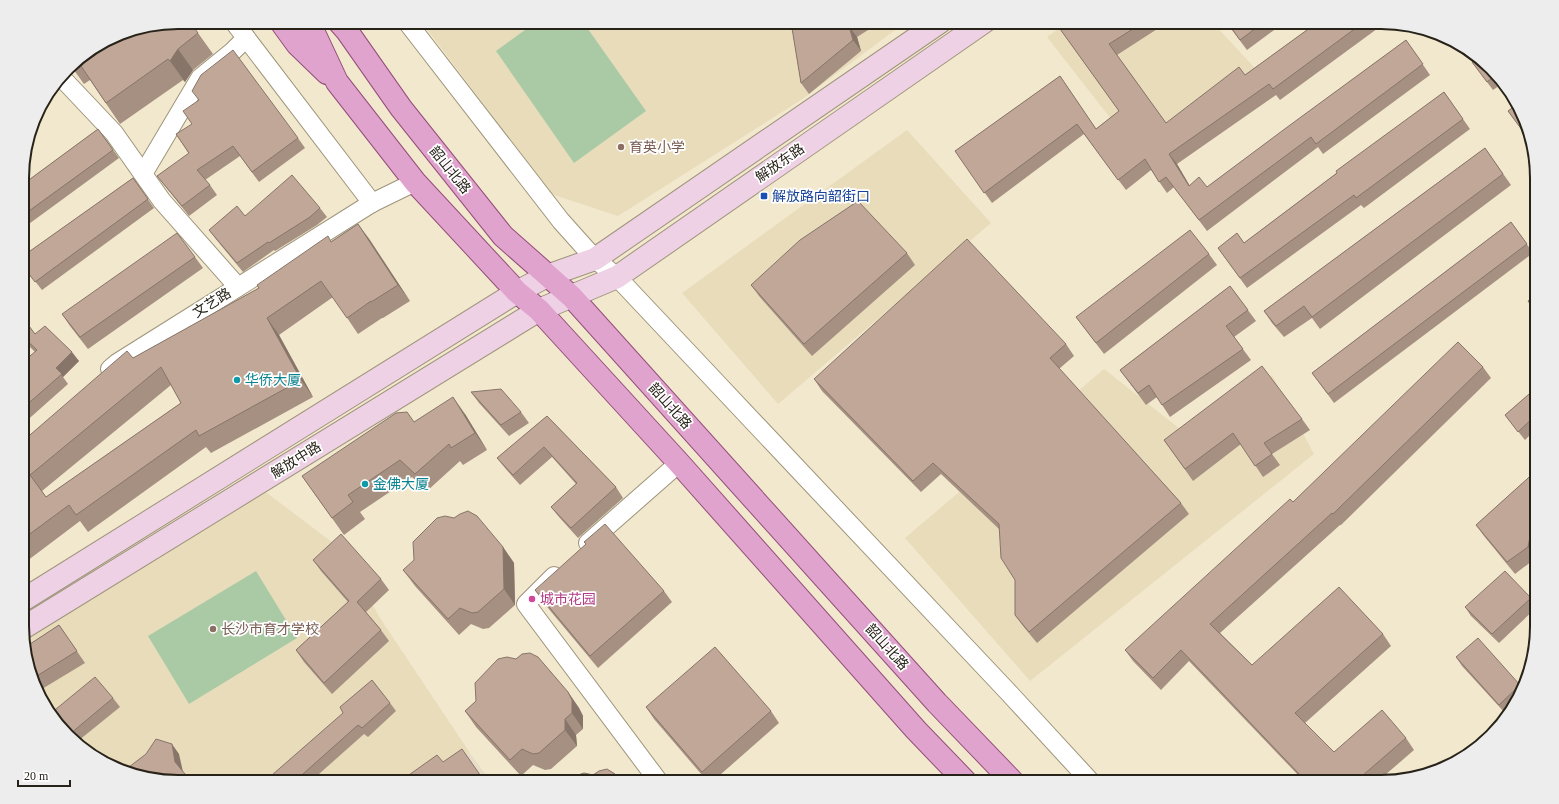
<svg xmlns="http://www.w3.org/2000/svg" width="1559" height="804" font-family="'Times New Roman','Noto Sans SC',serif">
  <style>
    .built { fill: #e8dcbb }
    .medical { fill: #e8ddc9 }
    .green { fill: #aacaa6 }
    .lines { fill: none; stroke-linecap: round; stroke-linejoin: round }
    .street-casing { stroke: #9d947a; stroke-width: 20 }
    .secondary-casing { stroke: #9d947a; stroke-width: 24 }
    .primary-casing { stroke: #924e79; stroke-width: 24 }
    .street { stroke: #fff; stroke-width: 18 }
    .secondary { stroke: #efd1e6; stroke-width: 22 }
    .primary { stroke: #e0a3cd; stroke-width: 22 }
    .wall { fill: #a69082; fill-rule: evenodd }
    .shaded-wall { fill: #87756a }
    .building { fill: #c1a797; stroke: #87756a; fill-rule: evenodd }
    .education-dot { fill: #8d6e63; stroke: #fff; stroke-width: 1.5 }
    .transit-dot { fill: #1a4fb4; stroke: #fff; stroke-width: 1.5 }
    .culture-dot { fill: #0f9aa8; stroke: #fff; stroke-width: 1.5 }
    .hotel-dot { fill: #d1479c; stroke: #fff; stroke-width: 1.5 }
    .labels { text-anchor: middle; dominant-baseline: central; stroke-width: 3.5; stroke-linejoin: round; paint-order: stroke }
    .education-label { font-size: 14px; fill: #785e54; stroke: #fff; text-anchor: start }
    .street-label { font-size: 14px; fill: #272319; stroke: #fff }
    .transit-label { font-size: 14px; fill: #164399; stroke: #fff; text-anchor: start }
    .culture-label { font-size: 14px; fill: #0d838f; stroke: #fff; text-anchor: start }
    .hotel-label { font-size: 14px; fill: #b23c85; stroke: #fff; text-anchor: start }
    .rim { fill: none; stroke: #272319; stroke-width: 2 }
  </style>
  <rect width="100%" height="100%" fill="#f2e8cd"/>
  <!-- built -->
  <g class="built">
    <path d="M426,22H906L801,100L618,216L551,194L423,24Z"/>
    <path d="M1068,22H1212L1266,80L1140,156L1047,37Z"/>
    <path d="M907,130L991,223L778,404L682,293Z"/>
    <path d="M1104,369L1194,440L1272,375L1314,454L1030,681L905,538Z"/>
    <path d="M259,487L341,549L380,618L470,753L430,782H178L109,766L54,721L34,685L23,646V640Z"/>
  </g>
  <!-- medical -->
  <path class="medical" d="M470,753L491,782H432Z"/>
  <!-- green -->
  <g class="green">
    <path d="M536,22H583L646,111L574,163L496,51Z"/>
    <path d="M256,571L297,638L189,704L148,636Z"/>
  </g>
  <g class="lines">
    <defs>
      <g id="street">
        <path d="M234,22L372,203"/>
        <path d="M407,22L561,221L595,259L617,277L714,380L1010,694L1091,782"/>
        <path d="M62,78L114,133L162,201L238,287"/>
        <path d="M143,174L200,78L232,52L246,38"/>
        <path d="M110,369L117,363L372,203L415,182"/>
        <path d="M588,543L679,463"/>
        <path d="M554,576L526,604L659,782"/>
      </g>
      <g id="secondary">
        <path d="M23,600L517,292L547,276L595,259L940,22"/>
        <path d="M23,628L539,310L617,277L984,22"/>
      </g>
      <g id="primary">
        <path d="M281,22L297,44L327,73"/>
        <path d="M306,22L315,35L337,82L415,182L517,292L539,310L679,463L916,730L966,782"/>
        <path d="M339,22L347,31L401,108L503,236L572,297L937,703L1013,782"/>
      </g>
    </defs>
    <!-- street casing -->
    <use href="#street" class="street-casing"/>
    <!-- secondary casing -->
    <use href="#secondary" class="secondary-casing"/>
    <!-- primary casing -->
    <use href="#primary" class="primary-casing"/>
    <!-- street -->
    <use href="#street" class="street"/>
    <!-- secondary -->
    <use href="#secondary" class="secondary"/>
    <!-- primary -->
    <use href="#primary" class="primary"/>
  </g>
  <!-- wall -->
  <g class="wall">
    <path d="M791,22H874L876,25L857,37L861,51L809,94L801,83Z"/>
    <path d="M1055,22H1168L1117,55L1166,123L1245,75L1318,22H1381L1385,23L1280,100L1276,95L1177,164L1190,186L1207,187L1406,40L1430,75L1323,154L1318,147L1207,231L1174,187L1167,193L1151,170L1126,190L1084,134L992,203L955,151L1060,76L1096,129L1119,111Z"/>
    <path d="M1226,22H1285L1247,50Z"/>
    <path d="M198,33L213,54L193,70L185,82L183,80L120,124L90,80L84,84L71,66L75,61L119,34Z"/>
    <path d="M1484,61L1503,83L1493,90L1472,62Z"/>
    <path d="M1444,92L1470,129L1364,208L1361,205L1247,288L1218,248L1244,243Z"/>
    <path d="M1516,105L1529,139L1508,111Z"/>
    <path d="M98,129L119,158L22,229V185Z"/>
    <path d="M176,134L298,138L305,148L259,182L240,156L205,180L210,185L217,195L189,216L157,176L189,154Z"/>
    <path d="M1485,148L1511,185L1320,329L1312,318L1284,337L1272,323L1264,311Z"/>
    <path d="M133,178L154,208L42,290L23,266V256Z"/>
    <path d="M320,208L327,217L317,225L275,251L274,250L243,272L215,238L209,230L245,216Z"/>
    <path d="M1511,222L1533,253L1334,403L1312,373Z"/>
    <path d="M358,224L410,301L383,318H382L358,334L333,297L279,335L313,397L211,453L206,447L88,532L80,521L23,564V441L133,358L259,288ZM171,385L181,403L46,497L42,491Z"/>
    <path d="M907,253L915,265L812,356L759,296L751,285Z"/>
    <path d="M1209,254L1217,265L1104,354L1076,317Z"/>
    <path d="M195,257L203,268L88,349L70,326L62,314Z"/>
    <path d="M1230,286L1256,321L1234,337L1251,360L1170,417L1157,397L1146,405L1120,370Z"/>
    <path d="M23,318L35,334L79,361L63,377L68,384L23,424V362L35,352L23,340Z"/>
    <path d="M1066,344L1074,356L1059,369L1181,503L1189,514L1037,643L1023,626L1015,615V580L999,529L941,474L921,492L822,391L814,379Z"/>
    <path d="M1483,367L1491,378L1341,525H1340L1220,633L1252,665L1383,634L1391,646L1305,723L1334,752L1406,738L1414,750L1377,782H1296L1300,777L1189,661L1161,690L1133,661L1125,650L1293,502Z"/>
    <path d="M1536,388V429L1525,440L1505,415Z"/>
    <path d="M471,392L521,412L529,423L509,436L479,403Z"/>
    <path d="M465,414L487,450L463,465L460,461L427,491L412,477L360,512L365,519L344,535L302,476L414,422Z"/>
    <path d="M547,416L616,487L623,498L578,538L559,517L551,507L576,484L552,457L520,485L505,468L497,458Z"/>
    <path d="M1302,419L1310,430L1272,454L1280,465L1263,477L1241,444L1193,481L1164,440Z"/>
    <path d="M1537,470L1536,558L1515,574L1484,536L1476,525Z"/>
    <path d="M503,547L514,563L515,605L489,628L483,629L471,624L459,635L415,586L403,570Z"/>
    <path d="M313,560L381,579L389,590L366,612L381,630L389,641L332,694L304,662L296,650L348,602L321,571Z"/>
    <path d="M535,590L664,591L672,602L598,668L543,602Z"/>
    <path d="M1531,598L1537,606V607L1499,643L1471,616L1465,607Z"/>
    <path d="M59,625L85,663L37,692L34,685L24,648Z"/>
    <path d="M1456,657L1520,685L1522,689L1521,695L1514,706L1505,713L1462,666Z"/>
    <path d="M568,692L579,708L583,716V729L576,735L577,746L551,769L545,770L533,765L521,776L476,727L465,711L476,701Z"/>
    <path d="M113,698L120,707L78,741L54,721Z"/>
    <path d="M390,703L396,711L368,737L364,734L310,782H264Z"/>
    <path d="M646,707L771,711L779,723L712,782H708L654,719Z"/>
  </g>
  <!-- shaded-wall -->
  <g class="shaded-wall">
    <path d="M849,26L857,37L861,51L853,40Z"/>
    <path d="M178,49L193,70L185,82L170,61Z"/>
    <path d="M1169,154L1177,164L1196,197L1189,186Z"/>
    <path d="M358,224L370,240L410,301L398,285Z"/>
    <path d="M267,318L279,335L313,397L301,380Z"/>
    <path d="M72,352L79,361L63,377L56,368Z"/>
    <path d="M453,397L465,414L487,450L475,433Z"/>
    <path d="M1535,511L1537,513L1536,558L1528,547Z"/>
    <path d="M503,547L514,563L515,605L504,589Z"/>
    <path d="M568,692L579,708L583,716V729L572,713Z"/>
    <path d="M565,719L576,735L577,746L565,730Z"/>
    <path d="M172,744L179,754L183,772L175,762Z"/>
  </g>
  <!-- building -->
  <g class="building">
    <path d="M178,22H190L198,33L178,49L170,61L168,59L106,103L77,60L119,34Z"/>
    <path d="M791,22H855L849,26L853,40L801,83Z"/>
    <path d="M1055,22H1144L1109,44L1166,123L1239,67L1245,75L1318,22H1364L1273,89L1269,84L1169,154L1189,186L1199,177L1207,187L1286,128L1406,40L1423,64L1316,144L1311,137L1199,220L1166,177L1159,182L1145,159L1118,180L1077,124L984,193L955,151L1060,76L1096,129L1119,111Z"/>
    <path d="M1227,22H1264L1240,40Z"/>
    <path d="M233,50L298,138L252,172L233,146L197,170L210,185L182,206L157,176L189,153L176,134L192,124L183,111L199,100L192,91L201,75Z"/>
    <path d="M1478,57L1484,61L1496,75L1487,82L1472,62Z"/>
    <path d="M1444,92L1463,119L1356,198L1354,195L1240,278L1218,248L1237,233L1244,243L1337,173L1336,171Z"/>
    <path d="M1516,105L1525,129L1522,130L1508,111Z"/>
    <path d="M98,129L113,150L22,216V185Z"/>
    <path d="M1485,148L1503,174L1312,317L1304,306L1276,326L1264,311Z"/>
    <path d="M292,175L320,208L310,217L269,243L268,242L237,263L209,230L237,206L245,216Z"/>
    <path d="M133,178L148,199L35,282L23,266V256Z"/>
    <path d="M858,201L907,253L804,344L751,285L800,240Z"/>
    <path d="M1511,222L1527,244L1328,394L1312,373Z"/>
    <path d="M358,224L398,285L371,302V301L347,318L321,281L267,318L301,380L199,436L196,430L76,515L69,505L23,539V441L127,351L133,358L259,288L257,285L328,236L331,242ZM161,367L181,403L46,497L30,475Z"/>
    <path d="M1190,230L1209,254L1096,343L1076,317Z"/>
    <path d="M177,233L195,257L80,337L62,314Z"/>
    <path d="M967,239L1066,344L1050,358L1181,503L1029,632L1015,615V580L1001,558L999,524L933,463L913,481L814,379Z"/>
    <path d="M1230,286L1248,310L1226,326L1243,349L1162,405L1149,385L1138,393L1120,370Z"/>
    <path d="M1536,296V312L1528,301Z"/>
    <path d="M23,318L35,334L45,326L72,352L56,368L62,374L23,408V362L37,350L23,337Z"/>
    <path d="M1458,342L1483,367L1333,514L1332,513L1210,624L1252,665L1339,587L1383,634L1295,713L1334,752L1382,710L1406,738L1355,782H1296L1301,776L1181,650L1153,678L1125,650L1290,499L1293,502Z"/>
    <path d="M1262,366L1302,419L1264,443L1272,454L1255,466L1233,433L1185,469L1164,440Z"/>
    <path d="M1536,388V415L1518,432L1505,415Z"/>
    <path d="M501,389L521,412L501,425L471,392Z"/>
    <path d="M453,397L475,433L451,448L449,444L415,474L400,460L348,495L353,502L332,518L302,476L396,413L407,412L414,422Z"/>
    <path d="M547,416L616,487L571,528L551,507L577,483L544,447L513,475L497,458Z"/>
    <path d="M1537,470V510L1535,511L1528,547L1507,562L1476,525Z"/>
    <path d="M468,511L477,516L503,547L504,589L478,612L472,613L460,608L448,619L403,570L414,560L413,542L437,518L445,516L454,518L460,514Z"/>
    <path d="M605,524L664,591L590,656L535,590L586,544L584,542Z"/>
    <path d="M341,534L381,579L357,602L381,630L324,683L296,650L349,601L313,560Z"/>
    <path d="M1505,571L1531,598L1492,634L1465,607Z"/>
    <path d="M59,625L77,651L32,679L24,648Z"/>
    <path d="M1478,638L1520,685L1499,705L1456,657Z"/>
    <path d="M715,647L771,711L702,772L646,707Z"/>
    <path d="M530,653L538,657L568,692L572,700V713L565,719V730L539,753L533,754L522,749L510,760L465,711L476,701L475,683L498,659L507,657L516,659L522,654Z"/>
    <path d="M95,677L113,698L70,734L54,721L50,714Z"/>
    <path d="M372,680L390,703L362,728L358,725L294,782H264L343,713L340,707Z"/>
    <path d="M156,739L172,744L175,762L190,780L193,782H178L125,770L146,754Z"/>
    <path d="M462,749L485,782H399L437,755L443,762Z"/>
    <path d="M607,769L615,774L622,782H569L575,776L584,773L593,775L599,771Z"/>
  </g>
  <!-- markers -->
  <g class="education-dot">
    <circle cx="621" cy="147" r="4"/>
    <circle cx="213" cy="629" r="4"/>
  </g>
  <rect class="transit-dot" x="760" y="192" width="8" height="8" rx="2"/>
  <g class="culture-dot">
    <circle cx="237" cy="380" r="4"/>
    <circle cx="365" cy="484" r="4"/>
  </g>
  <circle class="hotel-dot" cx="532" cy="599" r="4"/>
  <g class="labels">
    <!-- education labels -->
    <g class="education-label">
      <text x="629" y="147">育英小学</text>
      <text x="221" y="629">长沙市育才学校</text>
    </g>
    <!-- street labels -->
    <g class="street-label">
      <text transform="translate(780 163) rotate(-35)">解放东路</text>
      <text transform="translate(450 170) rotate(51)">韶山北路</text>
      <text transform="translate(212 303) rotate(-32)">文艺路</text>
      <text transform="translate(670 406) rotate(48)">韶山北路</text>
      <text transform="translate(296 460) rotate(-32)">解放中路</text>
      <text transform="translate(887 647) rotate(48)">韶山北路</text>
    </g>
    <!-- transit labels -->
    <g class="transit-label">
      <text x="772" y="196">解放路向韶街口</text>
    </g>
    <!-- culture labels -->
    <g class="culture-label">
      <text x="245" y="380">华侨大厦</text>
      <text x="373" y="484">金佛大厦</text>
    </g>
    <!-- hotel labels -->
    <g class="hotel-label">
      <text x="540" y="599">城市花园</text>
    </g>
  </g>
  <!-- crop -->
  <path d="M0 0H1559V804H0ZM178 29H1381A149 149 0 0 1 1530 178V626A149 149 0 0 1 1381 775H178A149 149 0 0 1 29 626V178A149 149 0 0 1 178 29Z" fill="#eeeded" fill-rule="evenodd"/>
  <path class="rim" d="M178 29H1381A149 149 0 0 1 1530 178V626A149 149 0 0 1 1381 775H178A149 149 0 0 1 29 626V178A149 149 0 0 1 178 29Z"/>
  <!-- scale -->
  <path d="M18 780v6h52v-6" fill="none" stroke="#272319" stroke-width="2"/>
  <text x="24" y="780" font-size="12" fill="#272319" stroke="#ffffff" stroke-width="3" paint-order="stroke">20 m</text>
</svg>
